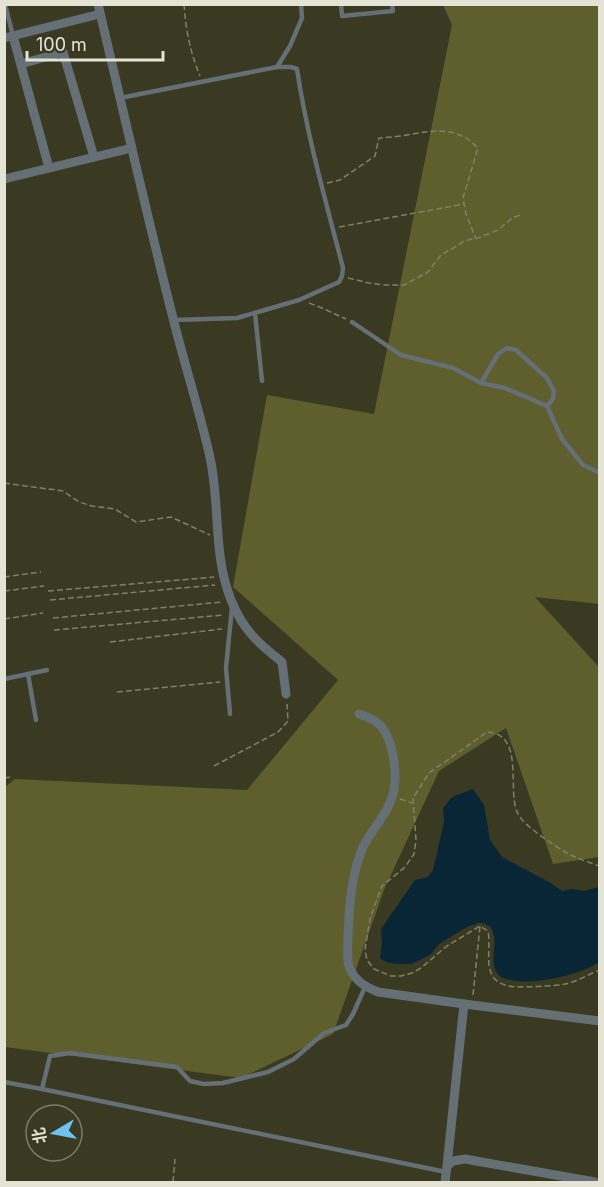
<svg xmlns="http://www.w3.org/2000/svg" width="604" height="1187" font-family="Inter,'Noto Sans SC',sans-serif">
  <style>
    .green { fill: #5f5e2d }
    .water { fill: #082635 }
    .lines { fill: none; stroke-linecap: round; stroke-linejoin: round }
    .path { stroke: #81806c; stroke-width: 1.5; stroke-dasharray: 6 3; stroke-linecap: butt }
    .lane { stroke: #646f76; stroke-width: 4.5 }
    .street { stroke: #646f76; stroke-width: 9 }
  </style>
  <rect width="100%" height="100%" fill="#3a3921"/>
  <!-- green -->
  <path class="green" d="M443,5H599V604L535,597L599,667V857L553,864L506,728L439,771L384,890L333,1034L241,1078L5,1047V787L15,779L247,790L338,680L233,587L267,395L374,414L452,25Z"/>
  <!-- water -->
  <path class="water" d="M473,789L484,805L490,840L502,857L549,882L562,891L572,889L584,891L599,887V962C583,975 511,992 497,973C490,963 496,948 494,936C493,933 492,930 491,927L483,923H478L467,927L439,944L430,955L422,959L411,964H400L389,963L382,960L380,957L382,943L381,929L415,880L428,877L433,870L441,835L444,821L443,808L452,797Z"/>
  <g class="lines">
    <!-- path -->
    <g class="path">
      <path d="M184,4C186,32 190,51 200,76"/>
      <path d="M327,183L340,180L375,156L379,138C388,137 398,137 407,135C434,130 457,126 478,148L463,198L466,214L476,239"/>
      <path d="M339,227L464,204"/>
      <path d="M348,278L369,283L385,285H404L428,272L441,255L455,247L464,241L481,237L498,230L512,218L523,214"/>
      <path d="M309,303L322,308L346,319"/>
      <path d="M4,483L63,491L79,502L92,506L115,509L136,522L171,517L210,535"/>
      <path d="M4,577L41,572"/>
      <path d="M4,591L44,586"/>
      <path d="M48,591L214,577"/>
      <path d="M50,600L215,585"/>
      <path d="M53,618L222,602"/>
      <path d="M4,619L43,613"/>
      <path d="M54,630L224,615"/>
      <path d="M110,642L222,629"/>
      <path d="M117,692L220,682"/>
      <path d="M214,766L278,732L288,721L287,704"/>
      <path d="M4,778L11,777"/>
      <path d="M400,799L412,803"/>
      <path d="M600,868L599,866C589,862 578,859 569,854C556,847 524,826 518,814C506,791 526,734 487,732L429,773L413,798L416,840L414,854L405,867L382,886L370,918L365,950L367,960L374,969L391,976H401L412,973L421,968L447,946L480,926L488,931C491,947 485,963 493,977C497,982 503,985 509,986C515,988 558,986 565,984C576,982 589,974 600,970"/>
      <path d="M473,995L480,926"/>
      <path d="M173,1182L175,1159"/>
    </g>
    <!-- lane -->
    <g class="lane">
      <path d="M5,4L13,36"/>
      <path d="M341,4L342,16L393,11L392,4"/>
      <path d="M277,67L290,46L302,18L301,4"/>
      <path d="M120,98L277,67H291L297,69C307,136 326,202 343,268L342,276L339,282L299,300L237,318L174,320"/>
      <path d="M255,313L262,381"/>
      <path d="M352,322L401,355L453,368L481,383L505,388L547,406L562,439L583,465L600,473"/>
      <path d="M481,383L498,354L507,348L516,350L547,378L554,391L553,399L547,406"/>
      <path d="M28,674L36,720"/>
      <path d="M4,679L47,670"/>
      <path d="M230,714L226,668L232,607"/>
      <path d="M4,1082L42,1089L446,1172"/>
      <path d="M42,1089L50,1056L70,1053L177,1067L190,1081L204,1084L223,1083L268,1072L294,1059L324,1033L346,1025L353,1014L365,987"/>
    </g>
    <!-- street -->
    <g class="street">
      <path d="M98,4C123,110 147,216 174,322C185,366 199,409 209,453C221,502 212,552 231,600C243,630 258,643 282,662L286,694"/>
      <path d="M13,36L49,168"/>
      <path d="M4,38L100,14"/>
      <path d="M21,64L63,52L94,157"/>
      <path d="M4,179L132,148"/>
      <path d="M359,714C364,716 371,718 376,722C393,733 397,771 394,790C393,796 390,802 388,807C381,821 370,833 363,847C351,875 349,907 348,937C348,948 346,960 350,969C356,982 366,987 378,992L464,1004L600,1021"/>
      <path d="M447,1166L464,1004"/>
      <path d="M445,1182L447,1166L453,1161L465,1159L595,1182"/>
    </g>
  </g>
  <!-- border -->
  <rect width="604" height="1187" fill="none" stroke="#e4e4d5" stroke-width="12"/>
  <!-- north arrow -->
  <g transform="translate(54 1133) rotate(260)"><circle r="28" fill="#3a3921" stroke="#7e7d69" stroke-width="1.5"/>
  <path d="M0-4.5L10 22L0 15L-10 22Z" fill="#6ec2f3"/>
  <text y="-9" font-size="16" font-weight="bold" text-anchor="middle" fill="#e4e4d5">北</text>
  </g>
  <!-- scale -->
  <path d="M27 51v9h136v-9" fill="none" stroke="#e4e4d5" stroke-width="3"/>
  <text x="36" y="51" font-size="18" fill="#e4e4d5" stroke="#3a3921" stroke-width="4.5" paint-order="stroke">100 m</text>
</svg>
